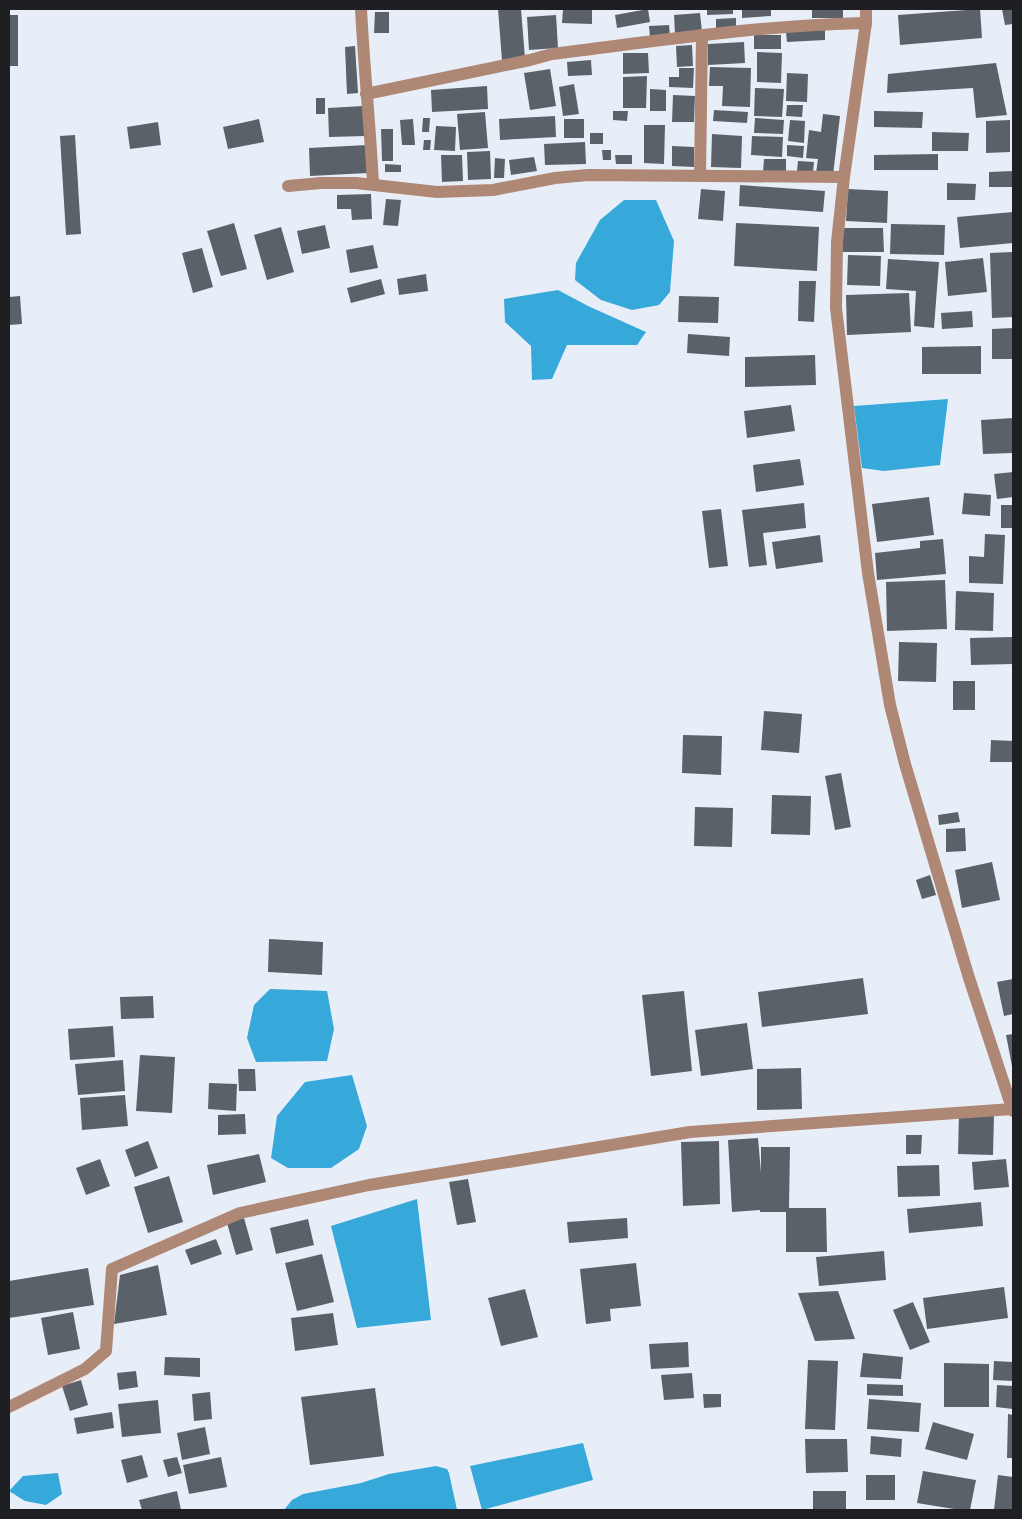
<svg xmlns="http://www.w3.org/2000/svg" width="1022" height="1519" font-family="'DejaVu Sans',sans-serif">
  <style>
    .water { fill: #36a8d9 }
    .building { fill: #5b6169 }
    .lines { fill: none; stroke-linecap: round; stroke-linejoin: round }
    .minor { stroke: #af8775; stroke-width: 12 }
  </style>
  <rect width="100%" height="100%" fill="#e8eef8"/>
  <!-- water -->
  <g class="water">
    <path d="M624,200H656L674,241L670,292L659,305L632,310L601,300L575,280L576,263L600,220Z"/>
    <path d="M558,290L588,306L646,332L637,345H567L552,379L532,380L531,346L505,322L504,299Z"/>
    <path d="M948,399L940,465L884,471L862,468L854,406Z"/>
    <path d="M270,989L327,991L334,1029L327,1061L256,1062L247,1038L254,1005Z"/>
    <path d="M352,1075L367,1126L359,1149L331,1168H288L271,1158L277,1116L305,1082Z"/>
    <path d="M417,1199L431,1320L357,1328L331,1226Z"/>
    <path d="M583,1443L593,1480L482,1510L470,1466Z"/>
    <path d="M436,1466L447,1469L449,1473L457,1510H284L292,1500L303,1494L361,1483L389,1474Z"/>
    <path d="M58,1473L62,1494L46,1505L25,1501L9,1491L23,1476Z"/>
  </g>
  <!-- building -->
  <g class="building">
    <path d="M498,9H521L525,58L502,60Z"/>
    <path d="M563,9H592V24L562,23Z"/>
    <path d="M648,9L650,22L617,28L615,15Z"/>
    <path d="M707,9H733V14L707,15Z"/>
    <path d="M742,9H771V16L742,18Z"/>
    <rect x="812" y="9" width="31" height="9"/>
    <path d="M980,9L982,38L900,45L898,15Z"/>
    <path d="M1002,9H1013V24L1005,25Z"/>
    <path d="M375,12H389V33H374Z"/>
    <path d="M700,13L702,32L675,34L674,15Z"/>
    <rect x="9" y="15" width="9" height="51"/>
    <path d="M556,15L558,48L529,50L527,17Z"/>
    <path d="M736,18V29L716,30V19Z"/>
    <path d="M669,25L670,36L650,37L649,26Z"/>
    <path d="M825,30V40L787,42L786,32Z"/>
    <rect x="754" y="35" width="27" height="14"/>
    <path d="M744,42L745,63L708,65V44Z"/>
    <path d="M692,45L693,66L677,67L676,46Z"/>
    <path d="M355,46L358,93L347,94L345,47Z"/>
    <path d="M757,52L782,53L781,83L757,82Z"/>
    <path d="M623,53H648L649,73L623,74Z"/>
    <path d="M591,60L592,75L568,76L567,62Z"/>
    <path d="M996,63L1007,115L976,118L973,88L887,93L888,74Z"/>
    <path d="M710,67L751,68L750,107L722,106L723,86H709Z"/>
    <path d="M679,68H694L693,88L669,87V77H679Z"/>
    <path d="M550,69L556,106L530,110L524,73Z"/>
    <path d="M787,73L808,74L807,102L786,101Z"/>
    <path d="M647,76L646,108H623V77Z"/>
    <path d="M574,84L579,114L563,116L559,87Z"/>
    <path d="M487,86L488,109L432,112L431,90Z"/>
    <path d="M755,88L784,89L782,117L754,116Z"/>
    <path d="M650,89L666,90V111H650Z"/>
    <path d="M673,95L695,96L694,122H672Z"/>
    <rect x="316" y="98" width="9" height="16"/>
    <path d="M787,105H803L802,117L786,116Z"/>
    <path d="M363,106L365,136L329,137L328,108Z"/>
    <path d="M714,110L748,112L747,123L713,121Z"/>
    <path d="M613,111H628L627,121L613,120Z"/>
    <path d="M874,111L923,112L922,128L874,127Z"/>
    <path d="M485,112L488,148L460,150L457,114Z"/>
    <path d="M823,114L840,116L833,175L816,173L818,159L806,158L809,130L821,132Z"/>
    <path d="M555,116L556,137L500,140L499,119Z"/>
    <path d="M423,118H430L429,132H422Z"/>
    <path d="M755,118L784,120L783,134L754,133Z"/>
    <path d="M259,119L264,142L228,149L223,127Z"/>
    <path d="M413,119L415,145H402L400,120Z"/>
    <rect x="564" y="119" width="20" height="19"/>
    <path d="M790,120L805,121L804,143L788,141Z"/>
    <path d="M1010,120V152L986,153V121Z"/>
    <path d="M158,122L161,145L130,149L127,127Z"/>
    <path d="M644,125H665L664,164L644,163Z"/>
    <path d="M436,126L456,127L455,151L434,150Z"/>
    <path d="M381,129H393V161H382Z"/>
    <path d="M932,132L969,133L968,151H932Z"/>
    <rect x="590" y="133" width="13" height="11"/>
    <path d="M712,134L742,136L741,168L711,167Z"/>
    <path d="M75,135L81,234L66,235L60,136Z"/>
    <path d="M752,136L783,137L782,157L751,155Z"/>
    <path d="M424,140H431L430,150H423Z"/>
    <path d="M585,142L586,164L545,165L544,144Z"/>
    <path d="M367,145L368,173L310,176L309,148Z"/>
    <path d="M787,145L804,146L803,158L787,156Z"/>
    <path d="M672,146L694,147V167L672,166Z"/>
    <path d="M602,150H611V160H603Z"/>
    <path d="M490,151L491,179L468,180L467,152Z"/>
    <path d="M938,154V170H874V155Z"/>
    <path d="M441,155H462L463,181L442,182Z"/>
    <path d="M615,155H632V164H616Z"/>
    <path d="M534,157L537,171L511,175L509,160Z"/>
    <path d="M495,158L505,159L504,178H494Z"/>
    <path d="M764,159H786V173L763,172Z"/>
    <path d="M798,161L814,162L813,172L797,171Z"/>
    <path d="M385,164L401,165V172H385Z"/>
    <path d="M1013,171V187H989V172Z"/>
    <path d="M947,183L976,184L975,200H947Z"/>
    <path d="M740,185L825,191L823,212L739,206Z"/>
    <path d="M701,189L725,191L723,221L698,219Z"/>
    <path d="M848,189L888,191L887,223L846,221Z"/>
    <path d="M371,194L372,219L352,220L351,209H337V195Z"/>
    <path d="M386,199L401,200L398,226L383,225Z"/>
    <path d="M1013,212V243L960,248L957,217Z"/>
    <path d="M234,223L247,269L221,276L207,231Z"/>
    <path d="M736,223L819,227L817,271L734,266Z"/>
    <path d="M891,224L945,225L944,255L890,254Z"/>
    <path d="M325,225L330,248L302,254L297,231Z"/>
    <path d="M281,227L294,272L267,280L254,235Z"/>
    <path d="M842,228H883L884,252H842Z"/>
    <path d="M373,245L378,268L350,273L346,250Z"/>
    <path d="M202,248L213,287L193,293L182,253Z"/>
    <path d="M1012,252L1013,317L992,318L990,253Z"/>
    <path d="M848,255L881,256L880,286L847,285Z"/>
    <path d="M983,258L987,292L948,296L945,262Z"/>
    <path d="M888,259L939,262L934,328L914,326L916,291L886,289Z"/>
    <path d="M426,274L428,291L399,295L397,279Z"/>
    <path d="M381,279L385,294L351,303L347,288Z"/>
    <path d="M799,281H816L814,322L798,321Z"/>
    <path d="M909,293L911,332L847,335L846,295Z"/>
    <path d="M20,296L22,324L9,325V297Z"/>
    <path d="M679,296L719,297L718,323L678,322Z"/>
    <path d="M972,311L973,327L942,329L941,313Z"/>
    <path d="M1013,328V359H992V329Z"/>
    <path d="M688,334L730,337L729,356L687,353Z"/>
    <path d="M981,346V374H922V347Z"/>
    <path d="M815,355L816,385L745,387V357Z"/>
    <path d="M791,405L795,431L747,438L744,411Z"/>
    <path d="M1013,418V453L983,454L981,420Z"/>
    <path d="M800,459L804,485L756,492L753,465Z"/>
    <path d="M1013,472V497L997,499L994,474Z"/>
    <path d="M964,493L991,495L990,516L962,514Z"/>
    <path d="M929,497L934,535L877,542L872,504Z"/>
    <path d="M804,503L806,528L763,533L767,565L749,567L742,510Z"/>
    <rect x="1001" y="505" width="12" height="23"/>
    <path d="M721,509L728,566L709,568L702,511Z"/>
    <path d="M985,534L1005,535L1003,584L969,583V556L984,557Z"/>
    <path d="M820,535L823,562L776,569L772,542Z"/>
    <path d="M943,539L946,574L877,580L875,553L920,548V541Z"/>
    <path d="M945,580L947,629L887,631L886,582Z"/>
    <path d="M956,591L994,593L993,631L955,630Z"/>
    <path d="M1012,637L1013,664L971,665L970,638Z"/>
    <path d="M899,642L937,643L936,682L898,681Z"/>
    <rect x="953" y="681" width="22" height="29"/>
    <path d="M764,711L802,714L799,753L761,750Z"/>
    <path d="M683,735L722,736L721,775L682,773Z"/>
    <path d="M991,740L1013,741V762H990Z"/>
    <path d="M841,773L851,827L835,830L825,776Z"/>
    <path d="M772,795L811,796L810,835L771,834Z"/>
    <path d="M695,807L733,808L732,847L694,846Z"/>
    <path d="M958,812L960,822L939,825L938,815Z"/>
    <path d="M965,828L966,851L946,852V829Z"/>
    <path d="M992,862L1000,900L962,908L955,870Z"/>
    <path d="M930,875L936,895L922,899L916,880Z"/>
    <path d="M269,939L323,942L322,975L268,972Z"/>
    <path d="M863,978L868,1014L762,1027L758,992Z"/>
    <path d="M1013,979V1014L1004,1016L997,982Z"/>
    <path d="M684,991L692,1071L651,1076L642,995Z"/>
    <path d="M153,996L154,1018L121,1019L120,997Z"/>
    <path d="M747,1023L753,1069L701,1076L695,1030Z"/>
    <path d="M113,1026L115,1057L70,1060L68,1029Z"/>
    <path d="M1013,1034V1066H1012L1006,1035Z"/>
    <path d="M140,1055L175,1057L172,1113L136,1111Z"/>
    <path d="M123,1060L125,1091L78,1095L75,1064Z"/>
    <path d="M801,1068L802,1109L757,1110V1069Z"/>
    <path d="M238,1069H255L256,1091H239Z"/>
    <path d="M209,1083L237,1084L236,1111L208,1109Z"/>
    <path d="M125,1095L128,1126L82,1130L80,1098Z"/>
    <path d="M959,1113L994,1114L993,1155L958,1154Z"/>
    <path d="M245,1114L246,1134L218,1135V1115Z"/>
    <path d="M906,1135H922L921,1154H906Z"/>
    <path d="M758,1138L761,1173V1147H790L789,1208H826L827,1252H786V1212H760V1210L732,1212L728,1140Z"/>
    <path d="M148,1141L158,1168L135,1177L125,1150Z"/>
    <path d="M719,1141L720,1204L683,1206L681,1142Z"/>
    <path d="M259,1154L266,1182L213,1195L207,1165Z"/>
    <path d="M100,1159L110,1186L86,1195L76,1168Z"/>
    <path d="M1006,1159L1009,1187L974,1190L972,1162Z"/>
    <path d="M939,1165L940,1196L898,1197L897,1166Z"/>
    <path d="M169,1176L183,1222L148,1233L134,1187Z"/>
    <path d="M468,1179L476,1222L457,1225L449,1182Z"/>
    <path d="M981,1202L983,1226L909,1233L907,1209Z"/>
    <path d="M244,1218L253,1250L236,1255L227,1223Z"/>
    <path d="M627,1218L628,1238L569,1243L567,1222Z"/>
    <path d="M308,1219L314,1245L276,1254L270,1228Z"/>
    <path d="M216,1239L222,1254L191,1265L185,1250Z"/>
    <path d="M884,1251L886,1280L819,1286L816,1257Z"/>
    <path d="M322,1254L334,1302L297,1311L285,1263Z"/>
    <path d="M636,1263L641,1306L610,1309L611,1321L586,1324L580,1269Z"/>
    <path d="M158,1265L167,1315L114,1324L120,1275Z"/>
    <path d="M88,1268L94,1305L9,1318V1281Z"/>
    <path d="M1004,1287L1008,1318L927,1329L923,1298Z"/>
    <path d="M525,1289L538,1337L501,1346L488,1298Z"/>
    <path d="M838,1291L855,1339L815,1341L798,1293Z"/>
    <path d="M913,1302L930,1342L910,1350L893,1310Z"/>
    <path d="M73,1312L80,1349L48,1355L41,1318Z"/>
    <path d="M333,1313L338,1345L295,1351L291,1318Z"/>
    <path d="M688,1342L689,1367L651,1369L649,1344Z"/>
    <path d="M863,1353L903,1357L901,1379L860,1377Z"/>
    <path d="M165,1357L200,1358V1377L164,1375Z"/>
    <path d="M808,1360L838,1361L835,1430L805,1429Z"/>
    <path d="M994,1361L1013,1362V1381L993,1380Z"/>
    <path d="M944,1363L989,1364V1407H944Z"/>
    <path d="M136,1371L138,1387L119,1390L117,1373Z"/>
    <path d="M692,1373L694,1398L664,1400L661,1375Z"/>
    <path d="M81,1380L88,1405L70,1411L62,1386Z"/>
    <path d="M867,1384L903,1385V1396L867,1395Z"/>
    <path d="M997,1385L1013,1386V1409L996,1407Z"/>
    <path d="M375,1388L384,1456L310,1465L301,1397Z"/>
    <path d="M210,1392L212,1419L194,1421L192,1394Z"/>
    <path d="M703,1394H721V1407L704,1408Z"/>
    <path d="M869,1399L921,1403L919,1432L867,1429Z"/>
    <path d="M158,1400L161,1433L122,1437L118,1404Z"/>
    <path d="M112,1412L114,1428L77,1434L74,1418Z"/>
    <path d="M1008,1414L1013,1415V1458H1007Z"/>
    <path d="M933,1422L974,1434L967,1460L925,1449Z"/>
    <path d="M205,1427L210,1454L182,1460L177,1433Z"/>
    <path d="M871,1436L902,1439L901,1457L870,1454Z"/>
    <path d="M805,1439H847L848,1472L806,1473Z"/>
    <path d="M142,1455L148,1477L127,1483L121,1460Z"/>
    <path d="M177,1457L182,1473L168,1477L163,1460Z"/>
    <path d="M221,1457L227,1487L189,1494L183,1465Z"/>
    <path d="M923,1471L976,1480L970,1510H960L917,1503Z"/>
    <rect x="866" y="1475" width="29" height="25"/>
    <path d="M998,1475L1013,1477V1510H994Z"/>
    <path d="M177,1491L181,1510H142L139,1500Z"/>
    <rect x="813" y="1491" width="33" height="19"/>
  </g>
  <g class="lines">
    <!-- minor -->
    <g class="minor">
      <path d="M361,9C364,67 370,125 373,184"/>
      <path d="M866,9V23L844,177L837,242L836,308L868,573L890,705L905,764L969,978L1013,1111"/>
      <path d="M366,94L530,60L552,54C656,41 761,25 866,23"/>
      <path d="M700,176L702,35"/>
      <path d="M288,186L321,183H356L437,192L493,190L555,178L588,175L844,177"/>
      <path d="M9,1407L85,1369L106,1351L112,1269L240,1213L369,1185L690,1132L1012,1109"/>
    </g>
  </g>
  <!-- border -->
  <rect width="1022" height="1519" fill="none" stroke="#1d1f23" stroke-width="20"/>
</svg>
